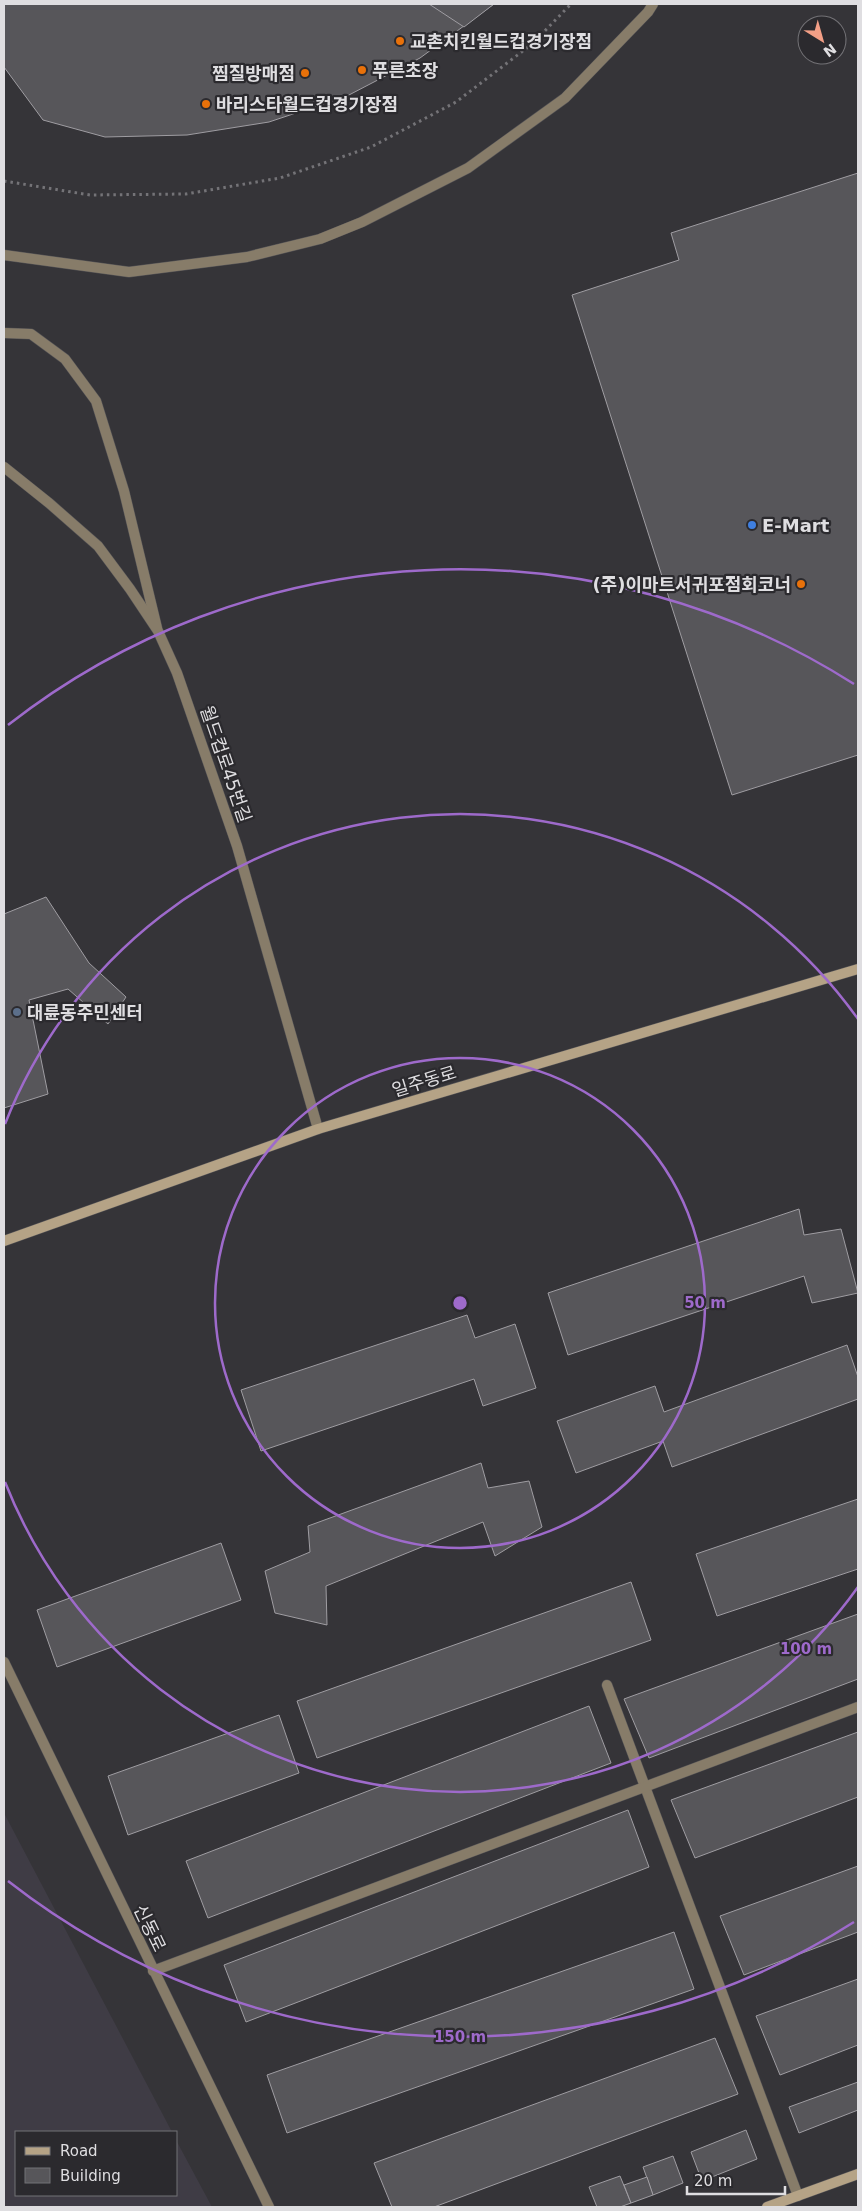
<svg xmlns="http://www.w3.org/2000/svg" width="862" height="2211" font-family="'DejaVu Sans','Noto Sans KR',sans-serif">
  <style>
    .built { fill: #3f3c45 }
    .building { fill: #57565a; stroke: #9f9da2 }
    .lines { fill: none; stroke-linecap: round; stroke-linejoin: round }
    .lane-casing { stroke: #545356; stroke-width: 11 }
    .street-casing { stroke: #545356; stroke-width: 11 }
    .secondary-casing { stroke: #545356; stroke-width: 11 }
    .path { stroke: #747377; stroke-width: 3; stroke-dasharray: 2.5 4; stroke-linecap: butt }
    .lane { stroke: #877c69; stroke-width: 10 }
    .street { stroke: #877c69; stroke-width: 10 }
    .secondary { stroke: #b5a386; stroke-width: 10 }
    .ring { fill: none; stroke: #9e6acb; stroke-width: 2.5 }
    .food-dot { fill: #e8710a; stroke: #2b2a2e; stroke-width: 2 }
    .shop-dot { fill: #3f7fe0; stroke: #2b2a2e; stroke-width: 2 }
    .service-dot { fill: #5c6f8a; stroke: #2b2a2e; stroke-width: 2 }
    .labels { text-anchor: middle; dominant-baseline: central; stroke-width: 4.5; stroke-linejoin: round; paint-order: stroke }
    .poi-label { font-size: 18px; font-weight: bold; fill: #dfdee1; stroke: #2b2a2e; text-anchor: start }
    .street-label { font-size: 18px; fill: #dfdee1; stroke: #2b2a2e }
    .centre { fill: #9e6acb; stroke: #2b2a2e; stroke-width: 2.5 }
    .ring-label { font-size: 15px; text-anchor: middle; font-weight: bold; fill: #9e6acb; stroke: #2b2a2e; stroke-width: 4.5; stroke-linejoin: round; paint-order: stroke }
  </style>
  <rect width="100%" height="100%" fill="#353438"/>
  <!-- built -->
  <path class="built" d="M4,1813L172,2132H16V2195H176V2140L212,2207H4Z"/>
  <!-- building -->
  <g class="building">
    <path d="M4,4H494L420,58L347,96L269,122L187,135L105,137L43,120L4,67Z"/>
    <path d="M429,4H494L464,27Z"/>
    <path d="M858,173V755L732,795L572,295L679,260L671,233Z"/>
    <path d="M46,897L89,963L126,997L108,1024L68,989L29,1000L48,1094L4,1108V914Z"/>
    <path d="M799,1209L804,1235L841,1229L858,1293L812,1303L804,1276L568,1355L548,1293Z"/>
    <path d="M467,1315L475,1338L515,1324L536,1388L483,1406L474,1379L261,1451L241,1390Z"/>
    <path d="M847,1345L858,1377V1399L672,1467L663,1441L576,1473L557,1421L655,1386L664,1412Z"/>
    <path d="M481,1463L488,1488L529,1481L542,1527L495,1556L483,1522L326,1586L327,1625L275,1613L265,1571L310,1552L308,1526Z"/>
    <path d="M858,1499V1569L717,1616L696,1554Z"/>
    <path d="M221,1543L241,1600L57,1667L37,1610Z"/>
    <path d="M631,1582L651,1640L317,1758L297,1701Z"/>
    <path d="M858,1614V1679L649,1758L624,1699Z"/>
    <path d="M589,1706L611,1763L208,1918L186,1861Z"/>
    <path d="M279,1715L299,1773L128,1835L108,1776Z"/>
    <path d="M858,1732V1797L695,1858L671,1800Z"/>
    <path d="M628,1810L649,1867L246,2022L224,1965Z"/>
    <path d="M858,1866V1932L744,1975L720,1916Z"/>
    <path d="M674,1932L694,1989L287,2133L267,2075Z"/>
    <path d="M858,1979V2045L780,2075L756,2016Z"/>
    <path d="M715,2038L738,2094L434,2207H392L374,2163Z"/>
    <path d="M858,2082V2110L799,2133L789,2107Z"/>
    <path d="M746,2130L757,2159L702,2181L691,2152Z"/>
    <path d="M673,2156L683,2183L653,2195L643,2167Z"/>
    <path d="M620,2176L631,2203L620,2207H597L589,2187Z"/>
    <path d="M647,2177L653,2195L631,2203L624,2185Z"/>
  </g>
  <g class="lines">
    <defs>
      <g id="lane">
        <path d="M4,255L129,272L247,257L320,239L362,222L468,168L565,98L648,12L653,4"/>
        <path d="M4,333L31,334L65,359L96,401L124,491L157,628"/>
      </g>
      <g id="street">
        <path d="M4,467L49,503L98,546L130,589L158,631L177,673L237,846L318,1129"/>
        <path d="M4,1662L269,2207"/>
        <path d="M607,1685L798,2196"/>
        <path d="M153,1971L858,1707"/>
      </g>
      <g id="secondary">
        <path d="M4,1241L318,1129L858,969"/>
        <path d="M767,2207L858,2174"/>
      </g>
    </defs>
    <!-- lane casing -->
    <use href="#lane" class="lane-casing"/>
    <!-- street casing -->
    <use href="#street" class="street-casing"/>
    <!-- secondary casing -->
    <use href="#secondary" class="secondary-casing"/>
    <!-- path -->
    <path class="path" d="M4,181L90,195L186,194L280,178L371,147L456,102L532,44L571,4"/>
    <!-- lane -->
    <use href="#lane" class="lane"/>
    <!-- street -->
    <use href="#street" class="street"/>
    <!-- secondary -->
    <use href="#secondary" class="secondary"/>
  </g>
  <!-- distance rings -->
  <g class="ring">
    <circle cx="460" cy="1303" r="245"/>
    <path d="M858 1587A489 489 0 0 1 5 1482M5 1124A489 489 0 0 1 858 1019"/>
    <path d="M854 1922A734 734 0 0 1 8 1881M8 725A734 734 0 0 1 854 684"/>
  </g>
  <!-- markers -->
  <g class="food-dot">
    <circle cx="400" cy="41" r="5"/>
    <circle cx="362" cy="70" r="5"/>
    <circle cx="305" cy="73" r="5"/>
    <circle cx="206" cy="104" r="5"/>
    <circle cx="801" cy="584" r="5"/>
  </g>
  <circle class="shop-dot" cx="752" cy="525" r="5"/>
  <circle class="service-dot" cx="17" cy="1012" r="5"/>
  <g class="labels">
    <!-- poi labels -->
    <g class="poi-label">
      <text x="410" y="41">교촌치킨월드컵경기장점</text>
      <text x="372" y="70">푸른초장</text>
      <text x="295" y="73" text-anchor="end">찜질방매점</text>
      <text x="216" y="104">바리스타월드컵경기장점</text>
      <text x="762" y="525">E-Mart</text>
      <text x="791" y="584" text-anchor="end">(주)이마트서귀포점회코너</text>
      <text x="27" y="1012">대륜동주민센터</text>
    </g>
    <!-- street labels -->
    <g class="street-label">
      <text transform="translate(226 764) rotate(71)">월드컵로45번길</text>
      <text transform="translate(424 1081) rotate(-17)">일주동로</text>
      <text transform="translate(150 1928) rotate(64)">신동로</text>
    </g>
  </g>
  <circle cx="460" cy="1303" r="8" class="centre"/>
  <g class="ring-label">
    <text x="705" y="1308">50 m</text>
    <text x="806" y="1654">100 m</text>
    <text x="460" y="2042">150 m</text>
  </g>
  <!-- border -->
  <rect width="862" height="2211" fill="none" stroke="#dfdee1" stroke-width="10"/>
  <!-- legend -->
  <rect x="15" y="2131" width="162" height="65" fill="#2b2a2e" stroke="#737276"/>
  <rect x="25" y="2147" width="25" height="8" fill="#b5a386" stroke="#737276"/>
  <text x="60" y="2156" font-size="15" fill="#dfdee1">Road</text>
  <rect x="25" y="2168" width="25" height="15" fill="#57565a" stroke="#737276"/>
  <text x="60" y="2181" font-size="15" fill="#dfdee1">Building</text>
  <!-- north arrow -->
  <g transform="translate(822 40) rotate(143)"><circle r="24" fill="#2b2a2e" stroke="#737276"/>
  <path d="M0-4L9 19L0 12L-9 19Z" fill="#f39f86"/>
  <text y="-8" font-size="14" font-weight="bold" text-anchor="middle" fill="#dfdee1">N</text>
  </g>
  <!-- scale -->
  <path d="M687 2186v8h98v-8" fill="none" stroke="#dfdee1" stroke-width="2.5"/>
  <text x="694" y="2186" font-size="15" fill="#dfdee1" stroke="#2b2a2e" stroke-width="4" paint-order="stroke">20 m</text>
</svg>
